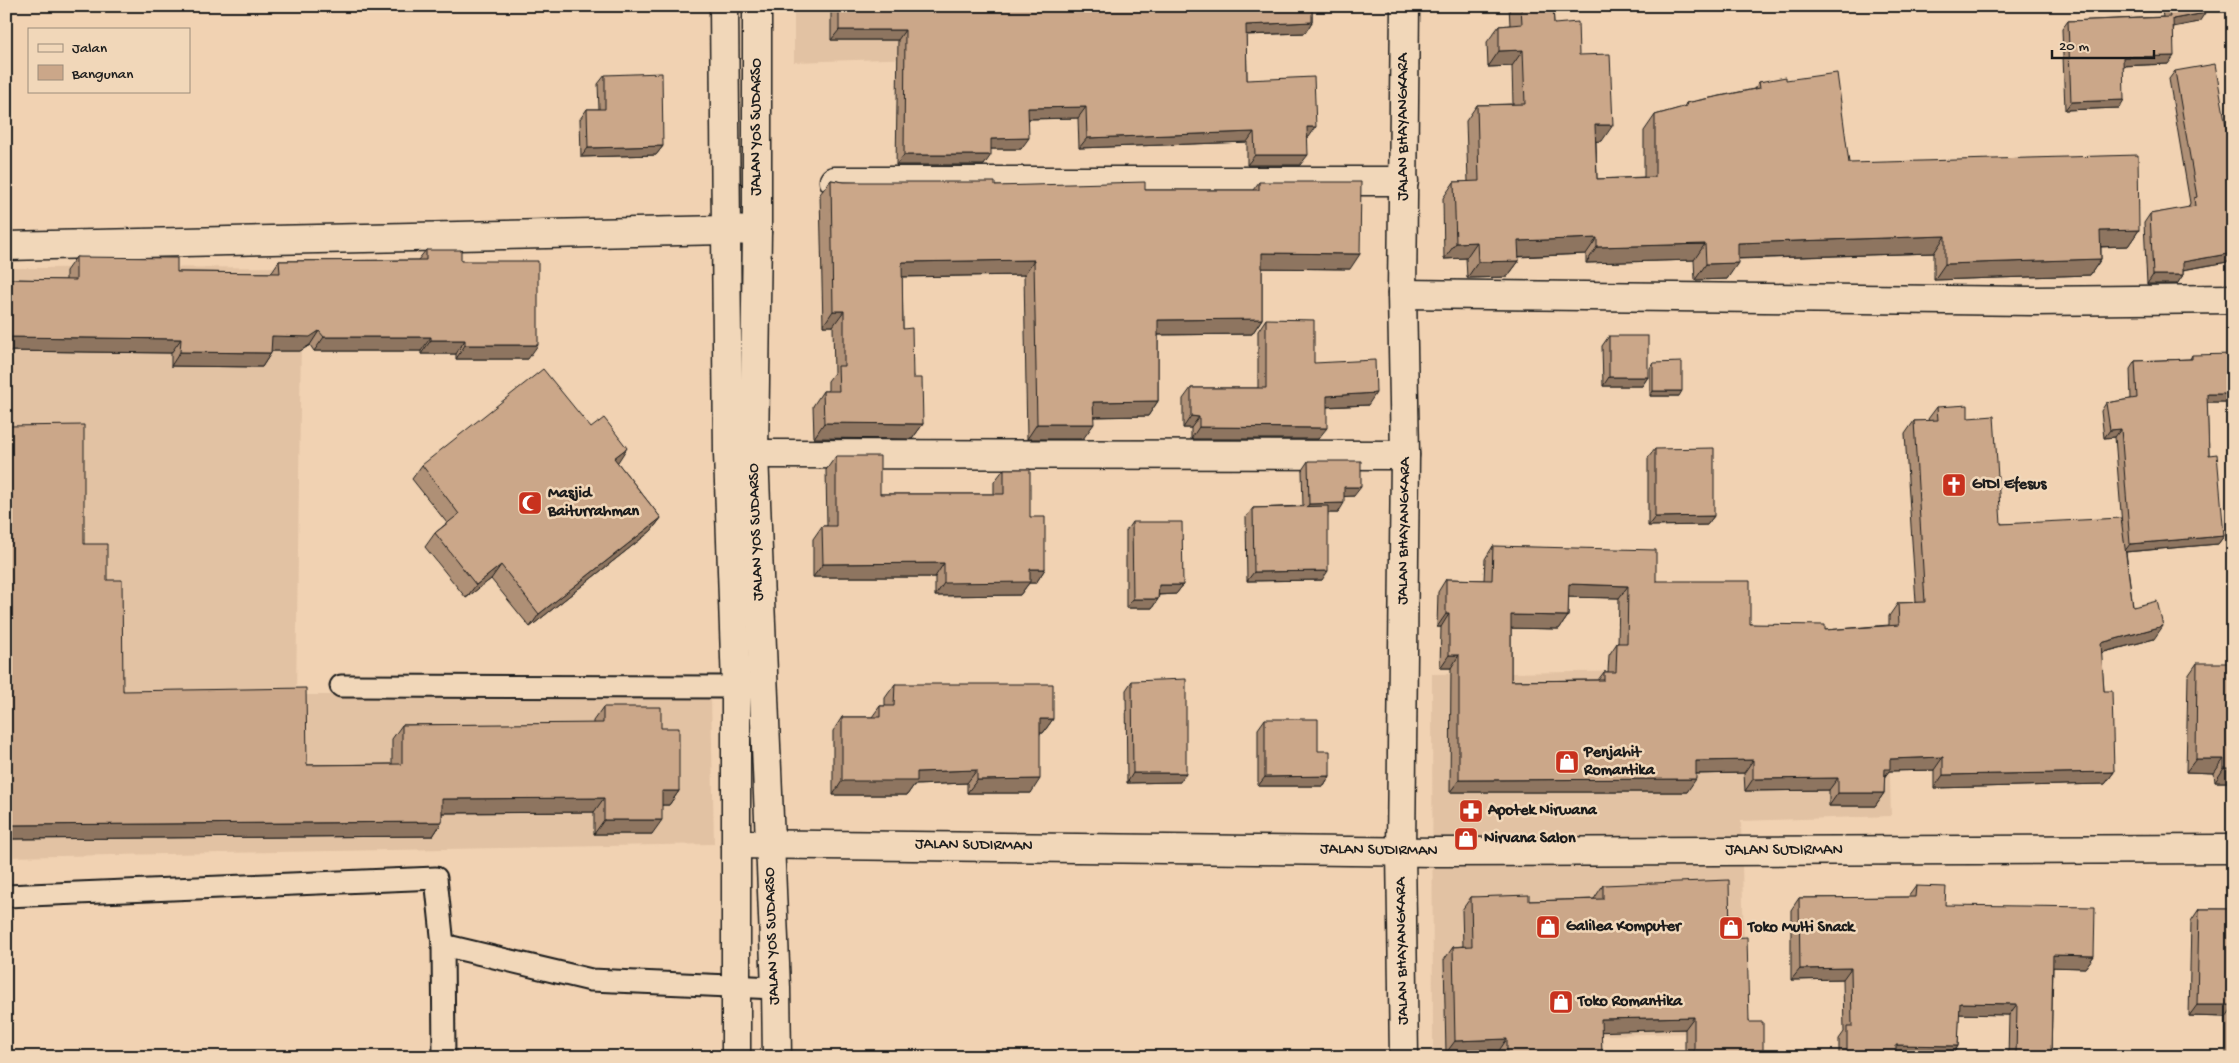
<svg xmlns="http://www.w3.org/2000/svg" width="2239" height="1063" font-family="'Gochi Hand',sans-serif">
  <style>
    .built { fill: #e2c2a3 }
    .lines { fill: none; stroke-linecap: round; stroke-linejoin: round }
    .lane-casing { stroke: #1c1c1c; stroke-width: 25 }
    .street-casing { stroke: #1c1c1c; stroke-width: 31 }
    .secondary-casing { stroke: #1c1c1c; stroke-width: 31 }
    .highway-casing { stroke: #1c1c1c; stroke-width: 31 }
    .lane { stroke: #f1d7b9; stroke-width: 21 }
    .street { stroke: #f1d7b9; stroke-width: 28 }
    .secondary { stroke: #f1d7b9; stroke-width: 28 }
    .highway { stroke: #f1d7b9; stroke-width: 28 }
    .wall { fill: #af9076; stroke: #1c1c1c; fill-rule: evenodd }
    .shaded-wall { fill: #8e7560; stroke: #1c1c1c }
    .building { fill: #cba789; stroke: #1c1c1c; fill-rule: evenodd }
    .labels { text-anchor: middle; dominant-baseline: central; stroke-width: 5; stroke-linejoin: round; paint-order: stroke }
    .street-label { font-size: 16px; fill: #1c1c1c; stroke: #f1d7b9 }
    .poi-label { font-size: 16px; font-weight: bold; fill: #1c1c1c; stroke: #f1d7b9; text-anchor: start }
  </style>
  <rect width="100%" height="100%" fill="#f1d2b2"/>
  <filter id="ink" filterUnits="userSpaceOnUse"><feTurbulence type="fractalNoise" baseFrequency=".02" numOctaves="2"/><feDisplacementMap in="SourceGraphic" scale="10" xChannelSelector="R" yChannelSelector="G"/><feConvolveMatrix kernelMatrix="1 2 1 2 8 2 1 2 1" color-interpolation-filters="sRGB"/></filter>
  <g filter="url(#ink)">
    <!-- built -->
    <g class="built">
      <path d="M794,6H1221L1222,48L794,62Z"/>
      <path d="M302,267L296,695H711L714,844L6,857V268Z"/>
      <path d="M1887,668L1891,816L1741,821L1746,1032L1597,1035L1560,1057H1433L1432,674Z"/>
    </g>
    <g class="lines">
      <defs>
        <g id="lane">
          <path d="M341,686L736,687L751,685"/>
          <path d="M6,896L436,878L443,945"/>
          <path d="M444,1057L443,945L591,980L776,988"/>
        </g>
        <g id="street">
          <path d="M834,181H1404"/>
          <path d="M6,246L725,230L757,231"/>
          <path d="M1402,294L2033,301L2233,299"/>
          <path d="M754,454L1405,455"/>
        </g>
        <g id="secondary">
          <path d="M736,844L1436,852L2233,849"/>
          <path d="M1404,1057L1401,851L1405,455L1402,294L1405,6"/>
        </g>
        <g id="highway">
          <path d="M724,6L728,453L736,687V1057"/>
          <path d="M757,6V231L754,454L776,988L777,1057"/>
        </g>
      </defs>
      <!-- lane casing -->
      <use href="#lane" class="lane-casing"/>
      <!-- street casing -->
      <use href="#street" class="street-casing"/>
      <!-- secondary casing -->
      <use href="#secondary" class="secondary-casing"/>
      <!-- highway casing -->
      <use href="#highway" class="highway-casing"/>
      <!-- lane -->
      <use href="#lane" class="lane"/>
      <!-- street -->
      <use href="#street" class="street"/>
      <!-- secondary -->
      <use href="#secondary" class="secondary"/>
      <!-- highway -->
      <use href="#highway" class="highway"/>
    </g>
    <!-- wall -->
    <g class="wall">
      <path d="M831,6H1312V22L1305,33L1246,35L1247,80L1309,137H1307L1300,165H1247V142L1079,148L1078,118L1029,119L1021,149H991L984,165H896L898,40H831Z"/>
      <path d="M1509,6H1553L1554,24L1579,55L1602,141H1596L1597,179L1644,177V131L1655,115L1684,107L1686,103L1754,89L1759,82L1786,80L1849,163L2139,230L2128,246L2101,247V259L2090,275L1934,280V253L1738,259L1727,279L1695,280L1694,260L1586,263V254L1518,257L1519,261L1507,277L1467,278L1466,258L1444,259L1443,198L1454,182H1468L1466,121L1477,105L1513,104L1512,66L1488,67L1487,42L1499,26L1510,25Z"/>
      <path d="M2161,6H2204L2199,22L2174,26L2168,64L2123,66L2119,108L2065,110L2062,29L2068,21L2163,17Z"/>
      <path d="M2175,71L2233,165V261L2183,270V275L2177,284H2147L2144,223L2150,214L2188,208L2190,203L2169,79Z"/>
      <path d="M605,75L663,146L656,155L581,157L580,119L587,109H599L598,84Z"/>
      <path d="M831,180L844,182L1145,190H1253L1259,182L1350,269L1262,268V319L1252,334L1158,335V401L1148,416L1093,417L1083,439H1027L1024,275L902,277L903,329L923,424L912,439L814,438L813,406L823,391H828V381L834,373L833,326H823L820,194Z"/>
      <path d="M426,250L461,261L528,359H456V354H421V351H314L310,345L300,351H271V353L262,367L171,366V353L6,351V279L66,280V271L76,257L177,272L271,273L279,261L418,260Z"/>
      <path d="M1266,319L1314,363L1368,405L1327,407L1318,439H1191V428H1183V399L1191,388H1258V331Z"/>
      <path d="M1609,336L1648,377L1642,386H1603L1602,346Z"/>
      <path d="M2192,355L2230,402H2207L2209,455L2224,536L2218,544L2126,552L2133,607L2154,639L2101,653L2104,691L2114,772L2105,784L1934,788V770L1889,771L1884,777V793L1875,806H1829V790L1745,791L1744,773L1696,774L1687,792H1450L1451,668H1440L1441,627H1437L1438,592L1446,579L1484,580L1485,559L1493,546L1656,581L1750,624L1825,630L1889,625V616L1898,603L1916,602L1905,434L1914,421H1929L1928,419L1937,407L1968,418L2001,524L2122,525L2115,437L2104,438L2101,411L2106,403L2131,399L2130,369L2135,361L2190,359ZM1568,597L1619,598L1618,643H1617L1609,655L1608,672H1604L1598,680L1511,681V628L1559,629L1568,616Z"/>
      <path d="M1653,363L1679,396H1650V368Z"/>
      <path d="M6,426L84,544L107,580L123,691L307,765L392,764V739L402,725L593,724V721L603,707L661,728L679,791L669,805H662L652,834H594V812L442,813V822L433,836L6,839Z"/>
      <path d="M1655,449L1714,516L1707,525L1648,526V458Z"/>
      <path d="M836,456L880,494H994V482L1004,469L1030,517L1045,569L1036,583H1029L1020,595L935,596V577H813V539L822,526H827L826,470Z"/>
      <path d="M1308,461L1354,496H1344L1338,513H1328L1322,580L1247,581L1246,517L1253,508L1303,506L1302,470Z"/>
      <path d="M617,462L661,518L651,531L530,627L491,579L466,598L425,547L435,533L447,523L412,479L422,465Z"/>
      <path d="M1132,522L1183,585L1176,594L1159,595L1158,599L1152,608H1126V531Z"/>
      <path d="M2197,663L2231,677L2233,782H2215L2214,773L2186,772L2188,676Z"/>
      <path d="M1132,681L1180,782L1127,783L1126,690Z"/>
      <path d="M895,684L1053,719L1043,733H1040L1031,793H967V783L914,785L907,795H833V731L842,717H872L880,706H885V698Z"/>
      <path d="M1265,719L1318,751L1330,776L1324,786H1258V729Z"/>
      <path d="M1603,885L1730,938L1749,1022L1763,1057H1685V1029L1601,1031L1602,1057H1498V1052L1446,1053L1444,960L1453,947L1463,946L1462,910L1471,897L1529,901L1594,899Z"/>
      <path d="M1916,886L1945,905L2094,956L2085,968L2053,967L2051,1057H2008L2009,1015L1959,1014L1958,1046L1951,1057H1839V1039L1844,1032L1843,979L1791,980V910L1799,898L1908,897Z"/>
      <path d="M2199,909H2233V1057H2226V1017L2189,1016L2191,921Z"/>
    </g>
    <!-- shaded-wall -->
    <g class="shaded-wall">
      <path d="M2205,13L2199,22L2168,28L2173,19Z"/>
      <path d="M1312,22L1305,33L1238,35L1246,25Z"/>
      <path d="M839,30H905L898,40H831Z"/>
      <path d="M1523,50L1512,66L1488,67L1499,51Z"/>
      <path d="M2174,56L2168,64L2117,66L2123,57Z"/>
      <path d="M2124,100L2119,108L2065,110L2071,102Z"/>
      <path d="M1086,107L1078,118L1021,119L1028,108Z"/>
      <path d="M1595,125H1613L1602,141L1584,142Z"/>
      <path d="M1307,127H1316L1309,137L1299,138Z"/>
      <path d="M1254,132L1247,142L1079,148L1087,138Z"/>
      <path d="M1029,138L1021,149H984L991,139Z"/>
      <path d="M663,146L656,155L581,157L588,148Z"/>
      <path d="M904,155H991L984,165H896Z"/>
      <path d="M1255,155H1308L1300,165H1247Z"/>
      <path d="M2139,230L2128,246L2089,247L2100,231Z"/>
      <path d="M1945,236L1934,253L1726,259L1738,243Z"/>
      <path d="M1597,238L1586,254L1506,257L1518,241Z"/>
      <path d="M1477,242L1466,258L1444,259L1456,243Z"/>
      <path d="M1705,244L1694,260L1586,263L1597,247Z"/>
      <path d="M1262,253L1360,254L1350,269L1251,268Z"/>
      <path d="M2233,253V261L2176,271L2183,262Z"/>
      <path d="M2101,259L2090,275L1934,280L1945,264Z"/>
      <path d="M1034,260L1024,275L892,277L902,262Z"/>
      <path d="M1519,261L1507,277L1467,278L1478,262Z"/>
      <path d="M1738,263L1727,279L1695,280L1706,264Z"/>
      <path d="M2153,275H2183L2177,284H2147Z"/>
      <path d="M833,311H844L833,326H823Z"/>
      <path d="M1262,319L1252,334L1147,335L1158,320Z"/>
      <path d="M319,331L310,345L300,351H262L272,336Z"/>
      <path d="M6,337L181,339L171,353L6,351Z"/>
      <path d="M324,337H431L421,351H314Z"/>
      <path d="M431,340H465L456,354H421Z"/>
      <path d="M465,345H538L528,359H456Z"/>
      <path d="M180,352L271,353L262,367L171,366Z"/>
      <path d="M1609,377H1648L1642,386H1603Z"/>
      <path d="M1653,391H1682L1679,396H1650Z"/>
      <path d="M1376,393L1368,405L1319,407L1327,396Z"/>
      <path d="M2207,394H2233V398L2230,402H2201Z"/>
      <path d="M1158,401L1148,416L1083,417L1093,402Z"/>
      <path d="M1191,416L1199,417L1191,428H1183Z"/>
      <path d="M824,423L923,424L912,439L814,438Z"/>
      <path d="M1037,424H1094L1083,439H1027Z"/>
      <path d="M1199,427L1327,428L1318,439H1191Z"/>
      <path d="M2121,429L2115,437L2104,438L2110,430Z"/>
      <path d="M627,448L618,462L605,472L614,458Z"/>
      <path d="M1344,487H1361L1354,496L1337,497Z"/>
      <path d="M1344,503L1338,513H1303L1309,504Z"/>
      <path d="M1714,516L1707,525L1648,526L1655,517Z"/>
      <path d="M661,518L651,531L530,627L539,614Z"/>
      <path d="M2224,536L2218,544L2124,552L2130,544Z"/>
      <path d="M944,563L935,577H813L823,564Z"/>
      <path d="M501,565L491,579L466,598L476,585Z"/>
      <path d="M1030,569H1045L1036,583H1029L1020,595L935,596L944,583Z"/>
      <path d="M1328,571L1322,580L1247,581L1254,572Z"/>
      <path d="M1569,584L1628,586L1619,598L1560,597Z"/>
      <path d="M1159,585H1183L1176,594L1152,595Z"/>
      <path d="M1133,599H1158L1152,608H1126Z"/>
      <path d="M1446,614H1449L1441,627H1437Z"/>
      <path d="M1511,615L1568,616L1559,629L1503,628Z"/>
      <path d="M2163,626L2154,639L2092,655L2101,643Z"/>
      <path d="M1449,655H1459L1451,668H1440Z"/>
      <path d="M1040,719H1053L1043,733H1031Z"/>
      <path d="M1943,757L1934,770L1889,771L1881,782H1876L1890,759Z"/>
      <path d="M2196,759H2224L2214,773L2186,772Z"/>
      <path d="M1753,760L1744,773L1687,774L1696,761Z"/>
      <path d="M2224,768H2233V782H2215Z"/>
      <path d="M977,770L967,783L914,785L907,795H833L842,781L917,772Z"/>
      <path d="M2114,772L2105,784L1934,788L1943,775Z"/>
      <path d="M1133,773H1186L1180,782L1127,783Z"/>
      <path d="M1330,776L1324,786H1258L1265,777Z"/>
      <path d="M1838,778L1829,790L1745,791L1753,779Z"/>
      <path d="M1040,779L1031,793H967L977,780Z"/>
      <path d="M1696,779L1687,792H1450L1459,780Z"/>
      <path d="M662,791H679L669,805H652Z"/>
      <path d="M1838,793H1884L1875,806H1829Z"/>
      <path d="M604,798L594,812L432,813L442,799Z"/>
      <path d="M604,820H662L652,834H594Z"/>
      <path d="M442,822L433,836L6,839V825Z"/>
      <path d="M2053,955L2094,956L2085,968L2045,967Z"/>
      <path d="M1851,968L1843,979L1791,980L1800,969Z"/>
      <path d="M1960,1003L2017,1004L2009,1015L1952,1014Z"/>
      <path d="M2197,1005H2233V1007L2226,1017L2189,1016Z"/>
      <path d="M1694,1017L1685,1029L1592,1032L1601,1019Z"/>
      <path d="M1507,1039L1498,1052L1446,1053L1455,1041Z"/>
      <path d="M1896,1045L1958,1046L1951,1057L1888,1056Z"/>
    </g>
    <!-- building -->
    <g class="building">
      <path d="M839,6H1312V22L1246,25L1247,80L1314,77L1316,127H1307L1308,155H1255L1254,132L1087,138L1086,107L1028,108L1029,138L991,139V155H904L905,30H839Z"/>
      <path d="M1521,6H1553L1554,24L1578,22L1579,55L1610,54L1613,125H1595L1597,179L1655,177V115L1687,106L1686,103L1760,88L1759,82L1786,77V80L1837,73L1849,163L2138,155L2139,230L2100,231L2101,259L1945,264V236L1738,243V263L1706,264L1705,244L1597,247V238L1518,241L1519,261L1478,262L1477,242L1456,243L1454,182L1479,181L1477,105L1525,104L1523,50L1499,51V26L1522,24Z"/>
      <path d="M2168,6H2204L2205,13L2173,19L2174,56L2123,57L2124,100L2071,102L2068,21L2170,17Z"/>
      <path d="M2215,64L2233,165V253L2183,262V275H2153L2150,214L2195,206L2194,198L2197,197L2175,71Z"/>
      <path d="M662,73L663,146L588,148L587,109H605V75Z"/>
      <path d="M831,180L844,182H995V186L1145,182V190H1259V182H1361L1360,254L1262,253V319L1158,320V401L1093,402L1094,424H1037L1034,260L902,262L903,329L912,328L913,378H922L923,424L824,423L823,391H839L838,366H844V311H833Z"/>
      <path d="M426,250H461V261H538V345H465V340H431V337H324L319,331L310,337L272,336L271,353L180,352L181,339L6,337V279L76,280V257L177,258V272L280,273L279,261L426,260Z"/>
      <path d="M1266,319L1314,320V363L1375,360L1376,393L1327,396V428L1199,427V417L1191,416V388H1266Z"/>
      <rect x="1609" y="336" width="39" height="41"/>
      <path d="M2233,354V394H2207L2209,455L2217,454L2224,536L2130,544L2121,429L2110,430L2106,403L2137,398L2135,361L2192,359V355Z"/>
      <path d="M1682,362V391H1653V363Z"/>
      <path d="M543,369L591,428L604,418L608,423L627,448L614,458L661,518L539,614L501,565L476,585L435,533L459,514L422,465Z"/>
      <path d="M1968,405V418L1994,416L2001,524L2121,518L2133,607L2157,601L2163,626L2101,643L2104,691H2112L2114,772L1943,775V757L1890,759V769H1885L1884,793H1838V778L1753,779V760L1696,761V779L1459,780V655H1449V614H1446V579L1492,580L1493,546L1656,550V581H1750V624L1825,625V630L1899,625L1898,603L1925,602L1914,421L1938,420L1937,407ZM1569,584L1628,586L1627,643H1617L1616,672H1604V680L1511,681V615L1568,616Z"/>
      <path d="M84,425V544H107V580H122L123,691L306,688L307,765L402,764V725L603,723V707H661V728H679V791H662V820H604V798L442,799V822L6,825V426Z"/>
      <path d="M1714,448V516L1655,517V449Z"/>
      <path d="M836,456H880V494H1004V469H1030V517H1045V569H1030V582L944,583V563L823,564L822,526H836Z"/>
      <path d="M1308,461H1361V487H1344V503L1309,504Z"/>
      <path d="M1328,506V571L1254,572L1253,508Z"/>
      <path d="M1132,522H1182L1183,585H1159L1158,599H1133Z"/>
      <path d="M2197,663H2231V677H2233V768H2224V759H2196Z"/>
      <path d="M1186,679V773H1133L1132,681Z"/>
      <path d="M895,684H1053V719H1040V779L977,780V770L917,772V781H842V717H880V706H894Z"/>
      <path d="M1265,719H1318V751H1330V776L1265,777Z"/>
      <path d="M1729,880L1730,938L1747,937L1749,1022H1763V1057H1694V1017L1601,1019L1602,1057H1507V1039L1455,1041L1453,947L1472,946L1471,897L1529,895V901L1603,899V885Z"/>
      <path d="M1916,886L1946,887L1945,905L2095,907L2094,956L2053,955L2051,1057H2016L2017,1004L1960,1003L1958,1046L1896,1045V1057H1847V1027H1852L1851,968L1800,969L1799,898L1915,897Z"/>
      <path d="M2199,909H2233V1005H2197Z"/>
    </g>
  </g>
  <!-- icons -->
  <defs>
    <symbol id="church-square" viewBox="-11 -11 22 22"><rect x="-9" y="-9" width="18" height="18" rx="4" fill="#c8321e" stroke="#f1d7b9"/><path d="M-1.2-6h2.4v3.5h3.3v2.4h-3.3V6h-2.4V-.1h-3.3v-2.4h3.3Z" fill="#fff"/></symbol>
    <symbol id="mosque-square" viewBox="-11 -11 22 22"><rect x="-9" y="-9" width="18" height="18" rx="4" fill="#c8321e" stroke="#f1d7b9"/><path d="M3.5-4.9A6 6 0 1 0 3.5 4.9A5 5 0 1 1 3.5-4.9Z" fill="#fff"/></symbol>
    <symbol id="shop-square" viewBox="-11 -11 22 22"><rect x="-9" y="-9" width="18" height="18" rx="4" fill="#c8321e" stroke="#f1d7b9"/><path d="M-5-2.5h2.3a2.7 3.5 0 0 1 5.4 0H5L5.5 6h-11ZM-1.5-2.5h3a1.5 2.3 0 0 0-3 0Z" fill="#fff"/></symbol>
    <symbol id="pharmacy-square" viewBox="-11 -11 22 22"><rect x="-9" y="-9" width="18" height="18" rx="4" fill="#c8321e" stroke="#f1d7b9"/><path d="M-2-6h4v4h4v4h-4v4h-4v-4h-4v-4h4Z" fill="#fff"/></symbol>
  </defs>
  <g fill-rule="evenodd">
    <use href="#church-square" x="1940" y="471" width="28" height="28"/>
    <use href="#mosque-square" x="516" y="489" width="28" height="28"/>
    <use href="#shop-square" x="1553" y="748" width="28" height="28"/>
    <use href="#pharmacy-square" x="1457" y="797" width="28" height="28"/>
    <use href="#shop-square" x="1452" y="825" width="28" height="28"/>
    <use href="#shop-square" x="1534" y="913" width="28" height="28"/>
    <use href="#shop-square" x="1717" y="914" width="28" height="28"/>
    <use href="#shop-square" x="1547" y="988" width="28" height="28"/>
  </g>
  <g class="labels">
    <!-- street labels -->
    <g class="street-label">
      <text transform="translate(757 127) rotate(-90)">JALAN YOS SUDARSO</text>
      <text transform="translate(1404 127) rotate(-90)">JALAN BHAYANGKARA</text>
      <text transform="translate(1405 531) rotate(-89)">JALAN BHAYANGKARA</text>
      <text transform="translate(757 532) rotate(-92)">JALAN YOS SUDARSO</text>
      <text transform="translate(974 846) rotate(1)">JALAN SUDIRMAN</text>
      <text transform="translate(1379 851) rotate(1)">JALAN SUDIRMAN</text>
      <text x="1784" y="851">JALAN SUDIRMAN</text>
      <text transform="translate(773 936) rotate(-92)">JALAN YOS SUDARSO</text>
      <text transform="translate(1403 951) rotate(-91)">JALAN BHAYANGKARA</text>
    </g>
    <!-- poi labels -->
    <g class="poi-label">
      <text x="1972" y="485">GIDI Efesus</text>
      <text x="548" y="494">Masjid<tspan x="548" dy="18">Baiturrahman</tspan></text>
      <text x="1584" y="753">Penjahit<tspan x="1584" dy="18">Romantika</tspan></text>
      <text x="1488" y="811">Apotek Nirwana</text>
      <text x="1484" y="839">Nirvana Salon</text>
      <text x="1566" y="927">Galilea Komputer</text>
      <text x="1748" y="928">Toko Multi Snack</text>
      <text x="1578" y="1002">Toko Romantika</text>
    </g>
  </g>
  <!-- margin -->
  <rect width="2239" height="1063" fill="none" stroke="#f1d7b9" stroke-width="25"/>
  <rect x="12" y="12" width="2214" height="1038" fill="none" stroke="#1c1c1c" stroke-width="2" filter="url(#ink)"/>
  <!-- legend -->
  <rect x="28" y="28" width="162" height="65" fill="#f1d7b9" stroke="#9c8c7a"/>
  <rect x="38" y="44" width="25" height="8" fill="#f1d7b9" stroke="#9c8c7a"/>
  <text x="72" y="52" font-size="15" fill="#1c1c1c">Jalan</text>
  <rect x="38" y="65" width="25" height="15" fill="#cba789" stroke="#9c8c7a"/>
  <text x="72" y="78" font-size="15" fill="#1c1c1c">Bangunan</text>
  <!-- scale -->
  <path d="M2052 50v8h102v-8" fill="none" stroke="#1c1c1c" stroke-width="2.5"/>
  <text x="2059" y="50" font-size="15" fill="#1c1c1c" stroke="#f1d7b9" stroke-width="4" paint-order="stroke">20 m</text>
</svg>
